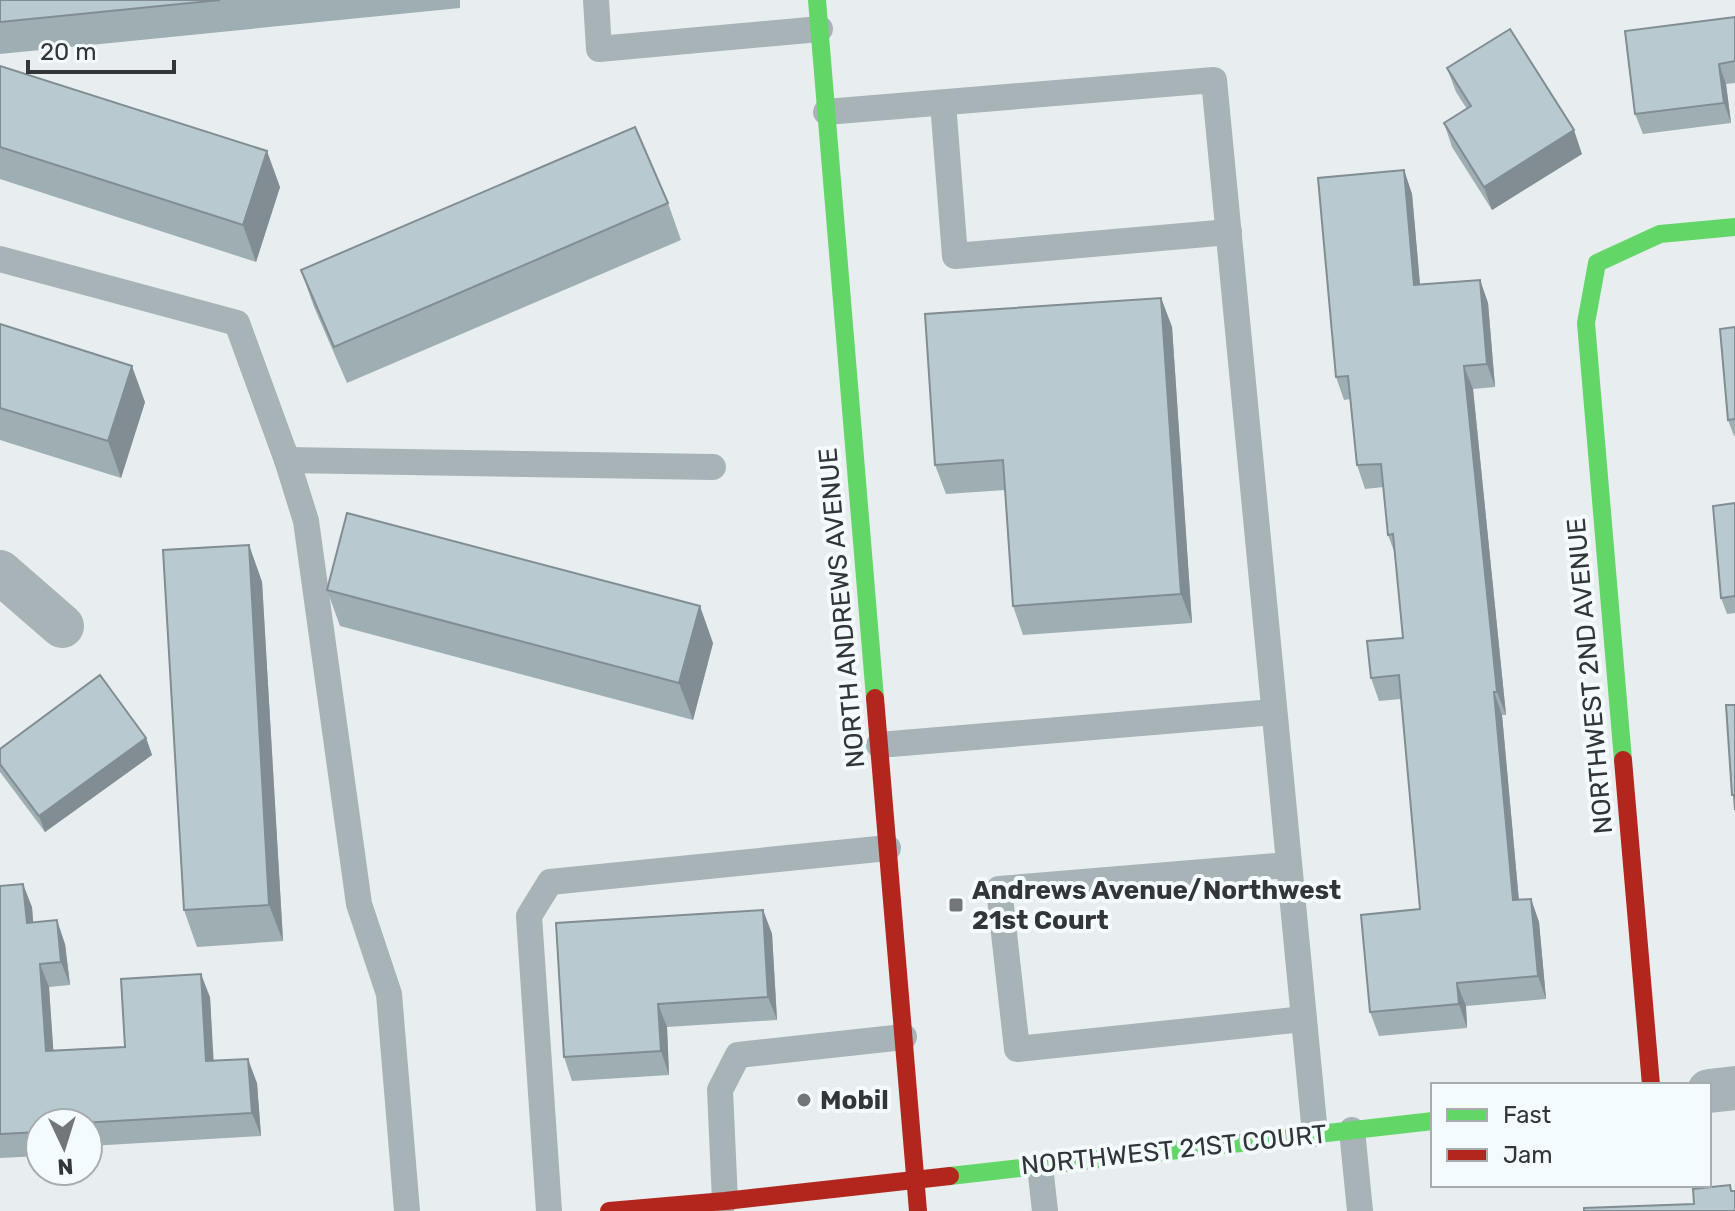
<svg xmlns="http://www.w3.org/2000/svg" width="1735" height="1211" font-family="Rubik,sans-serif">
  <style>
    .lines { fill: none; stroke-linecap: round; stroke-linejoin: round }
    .lane { stroke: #a8b3b7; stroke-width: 26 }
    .street { stroke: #a8b3b7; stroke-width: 44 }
    .fast { stroke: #63d668; stroke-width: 18 }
    .jam { stroke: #b3261e; stroke-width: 18 }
    .wall { fill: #9eaeb3 }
    .shaded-wall { fill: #818d92 }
    .building { fill: #b8cad0; stroke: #818d92; stroke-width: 2 }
    .poi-dot { fill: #727678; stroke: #f4fbfe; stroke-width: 3 }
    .labels { text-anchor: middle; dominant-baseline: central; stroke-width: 8; stroke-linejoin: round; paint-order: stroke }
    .street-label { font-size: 26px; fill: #323638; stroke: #f4fbfe }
    .poi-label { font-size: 26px; font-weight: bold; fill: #323638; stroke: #f4fbfe; text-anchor: start }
  </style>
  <rect width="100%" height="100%" fill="#e8edef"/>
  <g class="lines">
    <!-- lane -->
    <g class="lane">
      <path d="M596,0L599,49L820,29"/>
      <path d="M943,103L955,256L1229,232"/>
      <path d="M826,112L1214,80L1315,1134"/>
      <path d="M0,259L237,323L287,460L306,521L359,904L389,994L407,1211"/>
      <path d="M287,460L713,467"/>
      <path d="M879,745L1274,712"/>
      <path d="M1289,865L999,889L1017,1049L1304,1019"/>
      <path d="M1352,1130L1360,1211"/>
      <path d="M1040,1166L1045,1211"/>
      <path d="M725,1201L720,1090L738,1055L904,1037"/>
      <path d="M549,1211L529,916L550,882L888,848"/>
    </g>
    <!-- street -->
    <g class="street">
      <path d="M0,572L62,626"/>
      <path d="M1709,1091L1735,1088"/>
    </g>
    <!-- fast -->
    <g class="fast">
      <path d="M817,0L875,698"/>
      <path d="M1623,760L1586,323L1597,263L1660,234L1735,227"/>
      <path d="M950,1176L1433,1121"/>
    </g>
    <!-- jam -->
    <g class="jam">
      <path d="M875,698L918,1211"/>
      <path d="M1623,760L1651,1085"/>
      <path d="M609,1211L725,1201L950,1176"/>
    </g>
  </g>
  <!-- wall -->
  <g class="wall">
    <path d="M0,0H460V8L0,54Z"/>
    <path d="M1735,17V83L1726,84L1731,123L1643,134L1635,114Z"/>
    <path d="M0,66L280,187L256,262L0,179Z"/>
    <path d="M1447,68L1582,154L1492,210L1452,147L1444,123L1467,109L1456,92Z"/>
    <path d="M1404,170L1412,194L1420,284L1480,280L1488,303L1495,387L1473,389L1506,715H1502L1519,900L1531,899L1539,922L1546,999L1466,1006L1467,1028L1379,1036L1370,1012L1420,909L1401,699L1379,701L1371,678L1403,638L1395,554L1388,535L1384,487L1365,489L1357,465L1350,399L1344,400L1336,377Z"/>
    <path d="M668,203L681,240L347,383L314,307L301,270Z"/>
    <path d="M1161,298L1172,327L1192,623L1023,635L1013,606L1005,490L946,494L935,465Z"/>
    <path d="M0,324L145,402L121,478L0,440Z"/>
    <path d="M1735,327V436H1734L1728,420Z"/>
    <path d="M1735,503V613L1727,614L1721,598Z"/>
    <path d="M249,545L262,582L283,941L197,947L184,910Z"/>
    <path d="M327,590L713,643L693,720L340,626Z"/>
    <path d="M146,738L152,755L45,832L0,772V749Z"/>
    <path d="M0,886L32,907L33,923L65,944L70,985L49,987L53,1051L125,1047L210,997L213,1061L257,1083L261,1136L90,1146V1153H88V1123H40V1156L0,1158Z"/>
    <path d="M763,910L772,934L777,1020L667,1027L669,1075L572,1081L564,1057Z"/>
  </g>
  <!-- shaded-wall -->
  <g class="shaded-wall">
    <path d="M1719,64L1726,84L1731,123L1724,103Z"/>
    <path d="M1574,130L1582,154L1492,210L1484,187Z"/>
    <path d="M267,151L280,187L256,262L243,225Z"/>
    <path d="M1404,170L1412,194L1422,308L1414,285Z"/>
    <path d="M1480,280L1488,303L1495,387L1487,364Z"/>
    <path d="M1161,298L1172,327L1192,623L1181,594Z"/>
    <path d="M132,366L145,402L121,478L108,441Z"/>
    <path d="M1464,366L1473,389L1506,715L1497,692Z"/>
    <path d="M249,545L262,582L283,941L269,905Z"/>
    <path d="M700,606L713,643L693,720L679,683Z"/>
    <path d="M1494,692L1502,715L1521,924L1513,900Z"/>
    <path d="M146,738L152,755L45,832L39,816Z"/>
    <path d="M23,884L32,907L35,947L27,923Z"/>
    <path d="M1531,899L1539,922L1546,999L1538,976Z"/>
    <path d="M763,910L772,934L777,1020L768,997Z"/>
    <path d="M57,920L65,944L70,985L61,962Z"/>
    <path d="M40,964L49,987L55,1074L46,1051Z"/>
    <path d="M201,974L210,997L215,1085L206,1061Z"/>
    <path d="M1457,983L1466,1006L1467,1028L1459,1004Z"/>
    <path d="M658,1004L667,1027L669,1075L661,1051Z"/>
    <path d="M248,1059L257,1083L261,1136L252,1113Z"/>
  </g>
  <!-- building -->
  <g class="building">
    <path d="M0,0H220L0,22Z"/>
    <path d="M1735,17V61L1719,64L1724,103L1635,114L1625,31Z"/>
    <path d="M1510,29L1574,130L1484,187L1444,123L1471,106L1447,68Z"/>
    <path d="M0,66L267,151L243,225L0,147Z"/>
    <path d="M635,127L668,203L334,347L301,270Z"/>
    <path d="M1404,170L1414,285L1480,280L1487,364L1464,366L1497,692H1494L1513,900L1531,899L1538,976L1457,983L1459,1004L1370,1012L1361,915L1420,909L1399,675L1371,678L1367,641L1403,638L1393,534L1388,535L1381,464L1357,465L1348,376L1336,377L1318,178Z"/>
    <path d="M1161,298L1181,594L1013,606L1003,460L935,465L925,314Z"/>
    <path d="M0,324L132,366L108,441L0,408Z"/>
    <path d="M1735,327V419L1728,420L1720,329Z"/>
    <path d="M1735,503V596L1721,598L1713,506Z"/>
    <path d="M347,513L700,606L679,683L327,590Z"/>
    <path d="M249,545L269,905L184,910L163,550Z"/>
    <path d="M100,675L146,738L39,816L0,764V749Z"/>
    <path d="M1726,705H1735V810L1734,795H1732Z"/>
    <path d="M23,884L27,923L57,920L61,962L40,964L46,1051L125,1047L121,979L201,974L206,1061L248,1059L252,1113L81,1123H40V1132L0,1134V886Z"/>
    <path d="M763,910L768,997L658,1004L661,1051L564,1057L556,923Z"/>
    <path d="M1730,1185L1731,1191H1735V1211H1584V1208L1694,1204L1693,1189Z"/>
  </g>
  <!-- markers -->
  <g class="poi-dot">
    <rect x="948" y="897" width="16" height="16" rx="4"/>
    <circle cx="804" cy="1100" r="8"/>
  </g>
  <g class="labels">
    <!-- street labels -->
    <g class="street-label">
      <text transform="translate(842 608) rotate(-95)">NORTH ANDREWS AVENUE</text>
      <text transform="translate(1590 676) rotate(-95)">NORTHWEST 2ND AVENUE</text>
      <text transform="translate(1174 1150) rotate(-6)">NORTHWEST 21ST COURT</text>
    </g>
    <!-- poi labels -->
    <g class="poi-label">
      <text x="972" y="890">Andrews Avenue/Northwest<tspan x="972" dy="30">21st Court</tspan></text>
      <text x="820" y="1100">Mobil</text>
    </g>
  </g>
  <!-- legend -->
  <rect x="1431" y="1083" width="280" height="104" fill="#f4fbfe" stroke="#a6acaf" stroke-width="2"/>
  <rect x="1447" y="1109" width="40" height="12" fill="#63d668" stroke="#a6acaf" stroke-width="2"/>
  <text x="1503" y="1123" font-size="24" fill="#323638">Fast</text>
  <rect x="1447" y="1149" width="40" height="12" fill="#b3261e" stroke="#a6acaf" stroke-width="2"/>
  <text x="1503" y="1163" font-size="24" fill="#323638">Jam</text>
  <!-- north arrow -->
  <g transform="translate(64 1147) rotate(176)"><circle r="38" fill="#f4fbfe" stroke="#a6acaf" stroke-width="2"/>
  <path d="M0-6L14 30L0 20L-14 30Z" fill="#727678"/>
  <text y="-12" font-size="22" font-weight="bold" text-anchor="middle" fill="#323638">N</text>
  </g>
  <!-- scale -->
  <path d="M28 60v12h146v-12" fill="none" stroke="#323638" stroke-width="4"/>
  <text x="40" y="60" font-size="24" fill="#323638" stroke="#f4fbfe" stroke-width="6" paint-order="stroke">20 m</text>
</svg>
